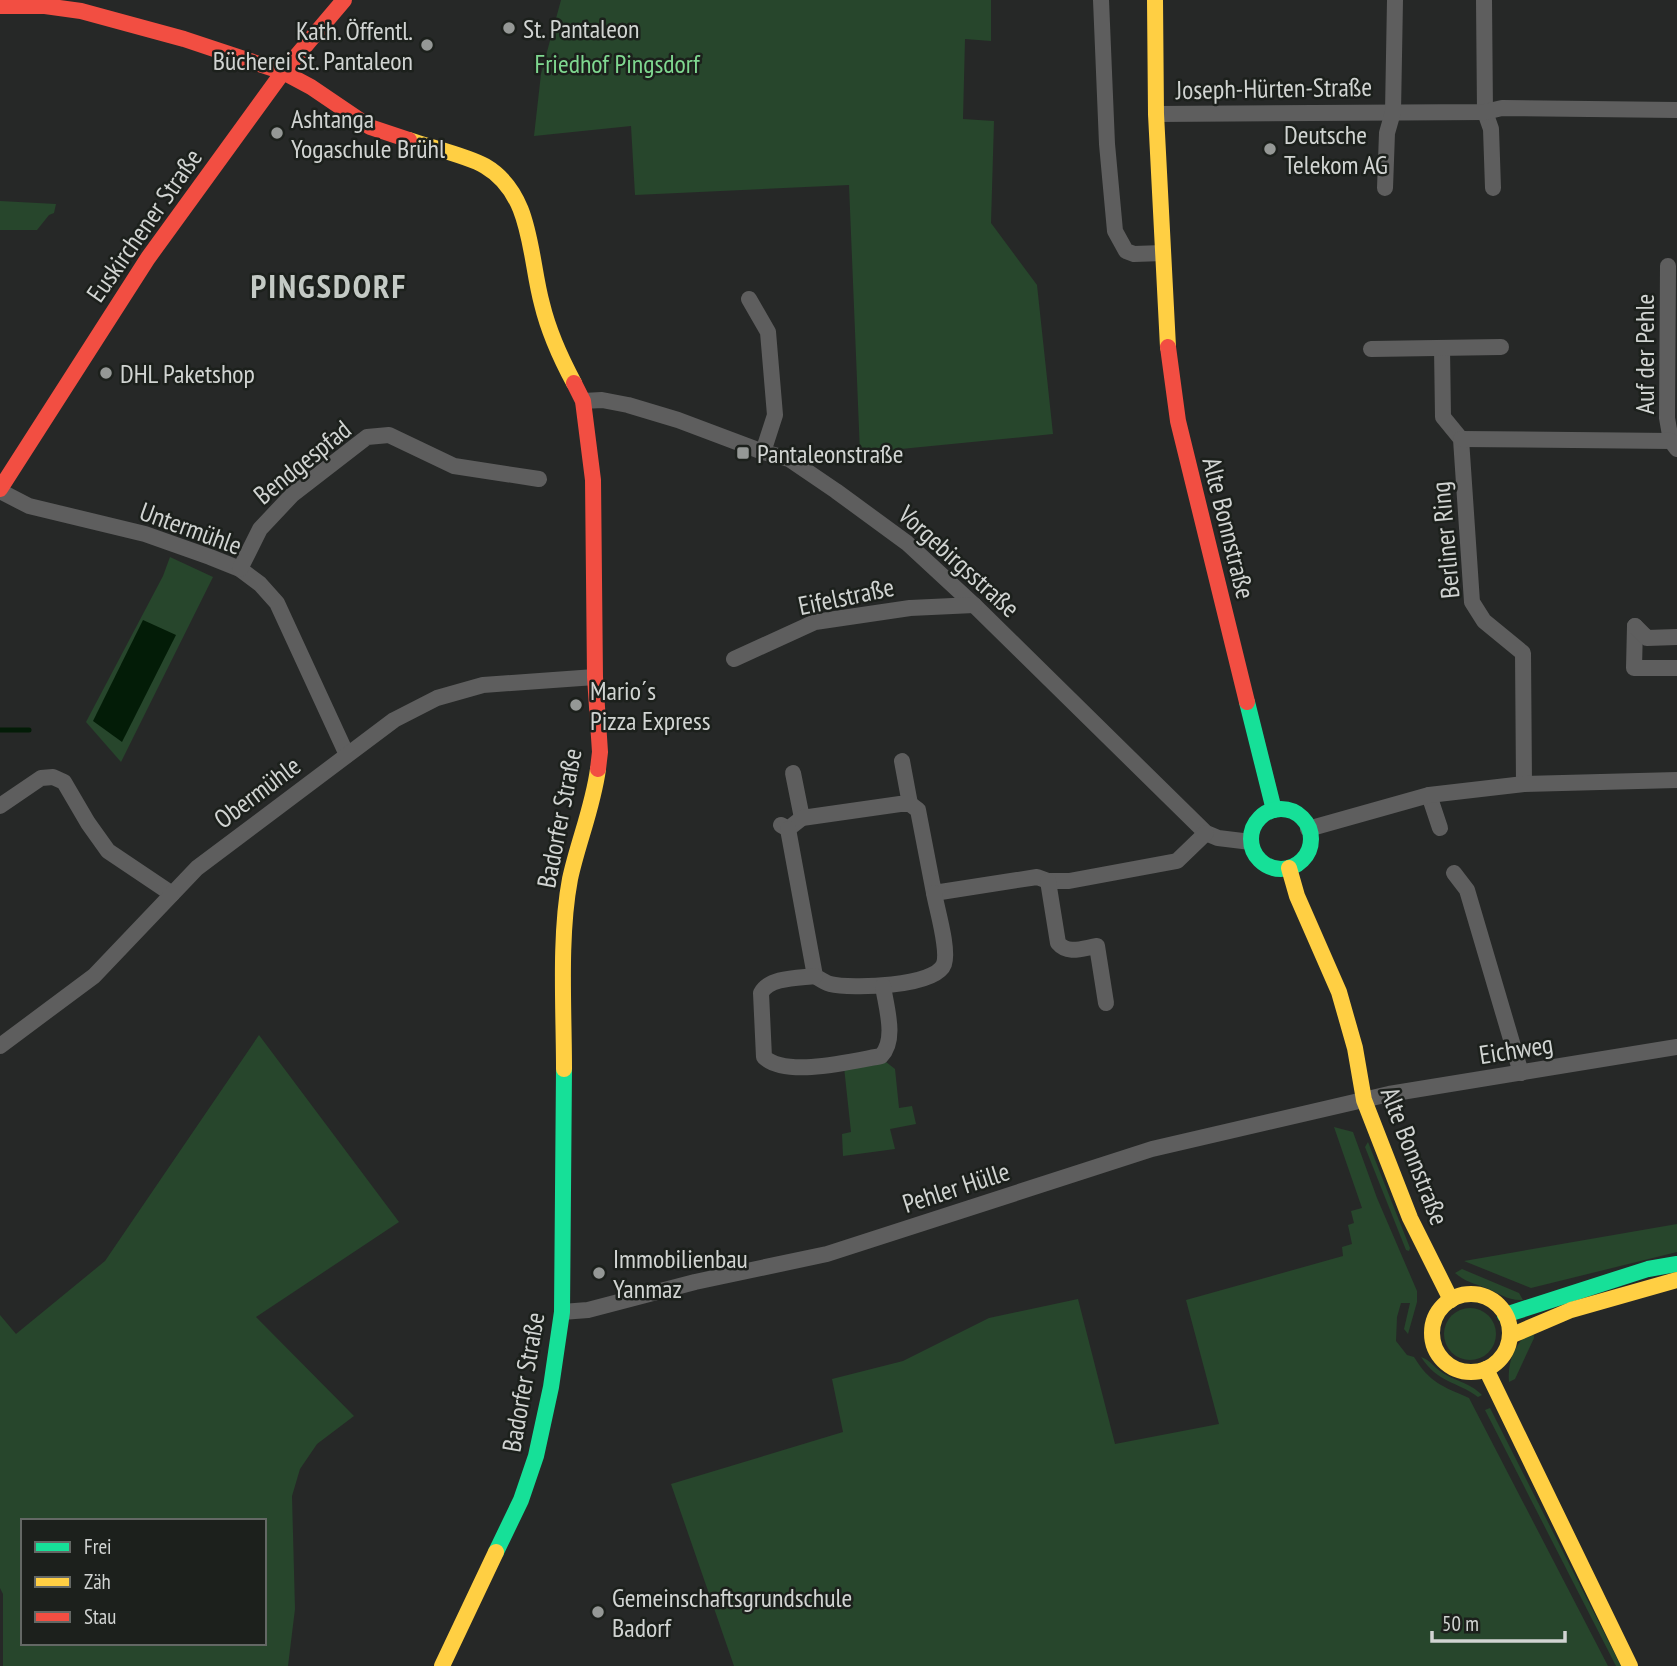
<svg xmlns="http://www.w3.org/2000/svg" width="1677" height="1666" font-family="'PT Sans Narrow',sans-serif">
  <style>
    .green { fill: #27462c; fill-rule: evenodd }
    .water { fill: #031c07 }
    .lines { fill: none; stroke-linecap: round; stroke-linejoin: round }
    .stream { stroke: #031c07; stroke-width: 5 }
    .street { stroke: #5e5e5e; stroke-width: 16 }
    .fast { stroke: #16e098; stroke-width: 16 }
    .slow { stroke: #ffcf43; stroke-width: 16 }
    .jam { stroke: #f24e42; stroke-width: 16 }
    .poi-dot { fill: #959896; stroke: #1c201c; stroke-width: 2.5 }
    .labels { text-anchor: middle; dominant-baseline: central; stroke-width: 5; stroke-linejoin: round; paint-order: stroke }
    .poi-label { font-size: 26px; fill: #d1d4d2; stroke: #1c201c; text-anchor: start }
    .park-label { font-size: 26px; fill: #7fd890; stroke: #1c201c }
    .street-label { font-size: 26px; fill: #d1d4d2; stroke: #1c201c }
    .district-label { font-size: 33px; font-weight: bold; letter-spacing: 2px; fill: #c4cac5; stroke: #1c201c }
  </style>
  <rect width="100%" height="100%" fill="#262827"/>
  <!-- green -->
  <g class="green">
    <path d="M561,0H991V41L965,39L963,119L994,121L991,223L1037,285L1053,434L860,453L849,185L635,195L631,126L534,136L541,74Z"/>
    <path d="M0,201L56,204L54,213L49,215L37,230H0Z"/>
    <path d="M170,557L213,577L121,762L86,722L163,576Z"/>
    <path d="M259,1035L399,1222L256,1317L354,1416L317,1444L300,1469L292,1496L295,1609L288,1666H3V1594L0,1588V1315L16,1334L105,1261ZM23,1521H264V1643H23Z"/>
    <path d="M886,1062L895,1069L899,1108L912,1106L916,1124L890,1129L895,1149L843,1156L842,1134L851,1132L844,1067Z"/>
    <path d="M1334,1127L1353,1132L1377,1198L1417,1291V1302L1408,1334L1404,1329L1410,1303H1401L1397,1317L1396,1341L1407,1355L1414,1357C1430,1383 1442,1386 1469,1398L1608,1666H734L671,1484L843,1432L832,1379L903,1361L989,1318L1078,1299L1115,1444L1219,1424L1186,1300L1343,1256L1342,1247L1352,1244L1348,1225L1354,1223L1351,1211L1362,1208Z"/>
    <path d="M1368,1142L1410,1248L1409,1251L1406,1250L1365,1147Z"/>
    <path d="M1677,1224V1252L1531,1288L1464,1261Z"/>
    <path d="M1462,1269L1519,1293L1523,1300C1507,1301 1500,1293 1486,1288C1473,1283 1466,1282 1455,1273Z"/>
    <circle cx="1470" cy="1334" r="26"/>
    <path d="M1533,1329L1534,1338L1515,1379L1509,1382C1507,1360 1516,1342 1533,1329Z"/>
    <path d="M1421,1357C1430,1360 1433,1366 1440,1371C1455,1382 1468,1381 1482,1395L1478,1397C1455,1380 1439,1384 1421,1357Z"/>
    <path d="M1490,1408L1621,1666H1616L1485,1410Z"/>
  </g>
  <!-- water -->
  <path class="water" d="M143,620L176,635L122,742L93,721Z"/>
  <g class="lines">
    <!-- stream -->
    <path class="stream" d="M0,730H29"/>
    <!-- street -->
    <g class="street">
      <path d="M1101,0L1107,144L1115,231L1126,251L1134,254L1163,253"/>
      <path d="M1484,0L1485,112L1491,129L1493,188"/>
      <path d="M1156,114L1485,112L1502,108L1677,110"/>
      <path d="M1385,188L1387,133L1393,112L1395,0"/>
      <path d="M1668,266L1667,418L1671,441"/>
      <path d="M749,299L768,332L775,415L763,452"/>
      <path d="M1442,348L1443,417L1461,439L1472,602L1484,621L1523,653L1524,784"/>
      <path d="M1371,349L1501,347"/>
      <path d="M583,401L602,400L628,405L678,420L763,452L789,459L836,491L907,543L974,605L1206,833L1218,838L1251,842"/>
      <path d="M1461,439L1671,441L1677,449"/>
      <path d="M0,491L29,506L145,534L210,557L240,569L260,584L277,603L347,755"/>
      <path d="M240,569L260,529L292,495L367,437L389,435L454,466L539,479"/>
      <path d="M1635,626L1634,668H1677"/>
      <path d="M1635,626L1647,638L1677,637"/>
      <path d="M734,659L815,622L910,608L974,605"/>
      <path d="M902,761L910,804"/>
      <path d="M793,773L802,818"/>
      <path d="M1429,795L1440,828"/>
      <path d="M0,806L41,778L53,777L64,782L88,823L108,851L172,894"/>
      <path d="M781,825L788,829L802,818L900,804H910L918,810L934,893L1037,877L1048,881H1069L1177,861L1206,833"/>
      <path d="M788,829L815,976C820,979 824,982 830,984C851,989 936,987 944,964C949,949 937,910 934,893"/>
      <path d="M1308,829L1429,795L1524,784L1677,780"/>
      <path d="M1454,873L1467,890L1521,1073"/>
      <path d="M1048,881L1058,943C1068,955 1083,948 1097,946L1106,1003"/>
      <path d="M815,976C799,978 769,977 761,993L764,1057C786,1078 853,1061 881,1056C897,1040 886,1007 883,986"/>
      <path d="M0,1046L94,976L197,868L394,720L437,698L483,685L595,677"/>
      <path d="M562,1312L588,1310L695,1282L827,1254L1152,1149L1389,1094L1677,1047"/>
    </g>
    <!-- fast -->
    <g class="fast">
      <path d="M1247,702L1274,810"/>
      <circle cx="1281" cy="839" r="30"/>
      <path d="M1505,1315L1648,1269L1677,1264"/>
      <path d="M496,1552L521,1500L536,1456L551,1387L562,1312L564,1069"/>
    </g>
    <!-- slow -->
    <g class="slow">
      <path d="M1155,0L1156,114L1168,347"/>
      <path d="M409,140C429,147 468,156 485,166C533,194 529,257 542,304C549,333 560,357 574,383"/>
      <path d="M1289,868L1297,896L1339,992L1355,1048L1364,1100L1410,1218L1451,1300"/>
      <path d="M564,1069C564,1009 559,937 570,879C578,842 593,807 598,769"/>
      <circle cx="1471" cy="1333" r="39"/>
      <path d="M1510,1336L1571,1310L1677,1280"/>
      <path d="M1486,1369L1630,1666"/>
      <path d="M442,1666L496,1552"/>
    </g>
    <!-- jam -->
    <g class="jam">
      <path d="M0,6H45L81,11L184,39L283,72L311,87L370,127L409,140"/>
      <path d="M1168,347L1178,421L1247,702"/>
      <path d="M574,383L583,401L593,480L595,677L600,752L598,769"/>
      <path d="M0,489L148,258L283,72L344,0"/>
    </g>
  </g>
  <!-- markers -->
  <g class="poi-dot">
    <circle cx="509" cy="28" r="7"/>
    <circle cx="427" cy="45" r="7"/>
    <circle cx="277" cy="133" r="7"/>
    <circle cx="1270" cy="149" r="7"/>
    <circle cx="106" cy="373" r="7"/>
    <rect x="736" y="446" width="14" height="14" rx="3.5"/>
    <circle cx="576" cy="705" r="7"/>
    <circle cx="599" cy="1273" r="7"/>
    <circle cx="598" cy="1612" r="7"/>
  </g>
  <g class="labels">
    <!-- poi labels -->
    <g class="poi-label">
      <text x="523" y="28">St. Pantaleon</text>
      <text x="413" y="30" text-anchor="end">Kath. Öffentl.<tspan x="413" dy="30">Bücherei St. Pantaleon</tspan></text>
      <text x="291" y="118">Ashtanga<tspan x="291" dy="30">Yogaschule Brühl</tspan></text>
      <text x="1284" y="134">Deutsche<tspan x="1284" dy="30">Telekom AG</tspan></text>
      <text x="120" y="373">DHL Paketshop</text>
      <text x="757" y="453">Pantaleonstraße</text>
      <text x="590" y="690">Mario´s<tspan x="590" dy="30">Pizza Express</tspan></text>
      <text x="613" y="1258">Immobilienbau<tspan x="613" dy="30">Yanmaz</tspan></text>
      <text x="612" y="1597">Gemeinschaftsgrundschule<tspan x="612" dy="30">Badorf</tspan></text>
    </g>
    <!-- park labels -->
    <g class="park-label">
      <text x="617" y="63">Friedhof Pingsdorf</text>
    </g>
    <!-- street labels -->
    <g class="street-label">
      <text transform="translate(1274 88) rotate(-1)">Joseph-Hürten-Straße</text>
      <text transform="translate(144 225) rotate(-55)">Euskirchener Straße</text>
      <text transform="translate(1644 354) rotate(-90)">Auf der Pehle</text>
      <text transform="translate(302 462) rotate(-39)">Bendgespfad</text>
      <text transform="translate(191 528) rotate(20)">Untermühle</text>
      <text transform="translate(1229 528) rotate(76)">Alte Bonnstraße</text>
      <text transform="translate(1445 540) rotate(-95)">Berliner Ring</text>
      <text transform="translate(959 561) rotate(42)">Vorgebirgsstraße</text>
      <text transform="translate(846 596) rotate(-12)">Eifelstraße</text>
      <text transform="translate(257 792) rotate(-37)">Obermühle</text>
      <text transform="translate(559 818) rotate(-79)">Badorfer Straße</text>
      <text transform="translate(1516 1049) rotate(-9)">Eichweg</text>
      <text transform="translate(1415 1156) rotate(69)">Alte Bonnstraße</text>
      <text transform="translate(956 1187) rotate(-18)">Pehler Hülle</text>
      <text transform="translate(523 1382) rotate(-80)">Badorfer Straße</text>
    </g>
    <!-- district labels -->
    <g class="district-label">
      <text x="329" y="285">PINGSDORF</text>
    </g>
  </g>
  <!-- legend -->
  <rect x="21" y="1519" width="245" height="126" fill="#1c201c" stroke="#646865" stroke-width="2"/>
  <rect x="35" y="1542" width="35" height="10" fill="#16e098" stroke="#646865" stroke-width="2"/>
  <text x="84" y="1554" font-size="21" fill="#d1d4d2">Frei</text>
  <rect x="35" y="1577" width="35" height="10" fill="#ffcf43" stroke="#646865" stroke-width="2"/>
  <text x="84" y="1589" font-size="21" fill="#d1d4d2">Zäh</text>
  <rect x="35" y="1612" width="35" height="10" fill="#f24e42" stroke="#646865" stroke-width="2"/>
  <text x="84" y="1624" font-size="21" fill="#d1d4d2">Stau</text>
  <!-- scale -->
  <path d="M1432 1631v10h133v-10" fill="none" stroke="#d1d4d2" stroke-width="3.5"/>
  <text x="1442" y="1631" font-size="21" fill="#d1d4d2" stroke="#1c201c" stroke-width="5" paint-order="stroke">50 m</text>
</svg>
